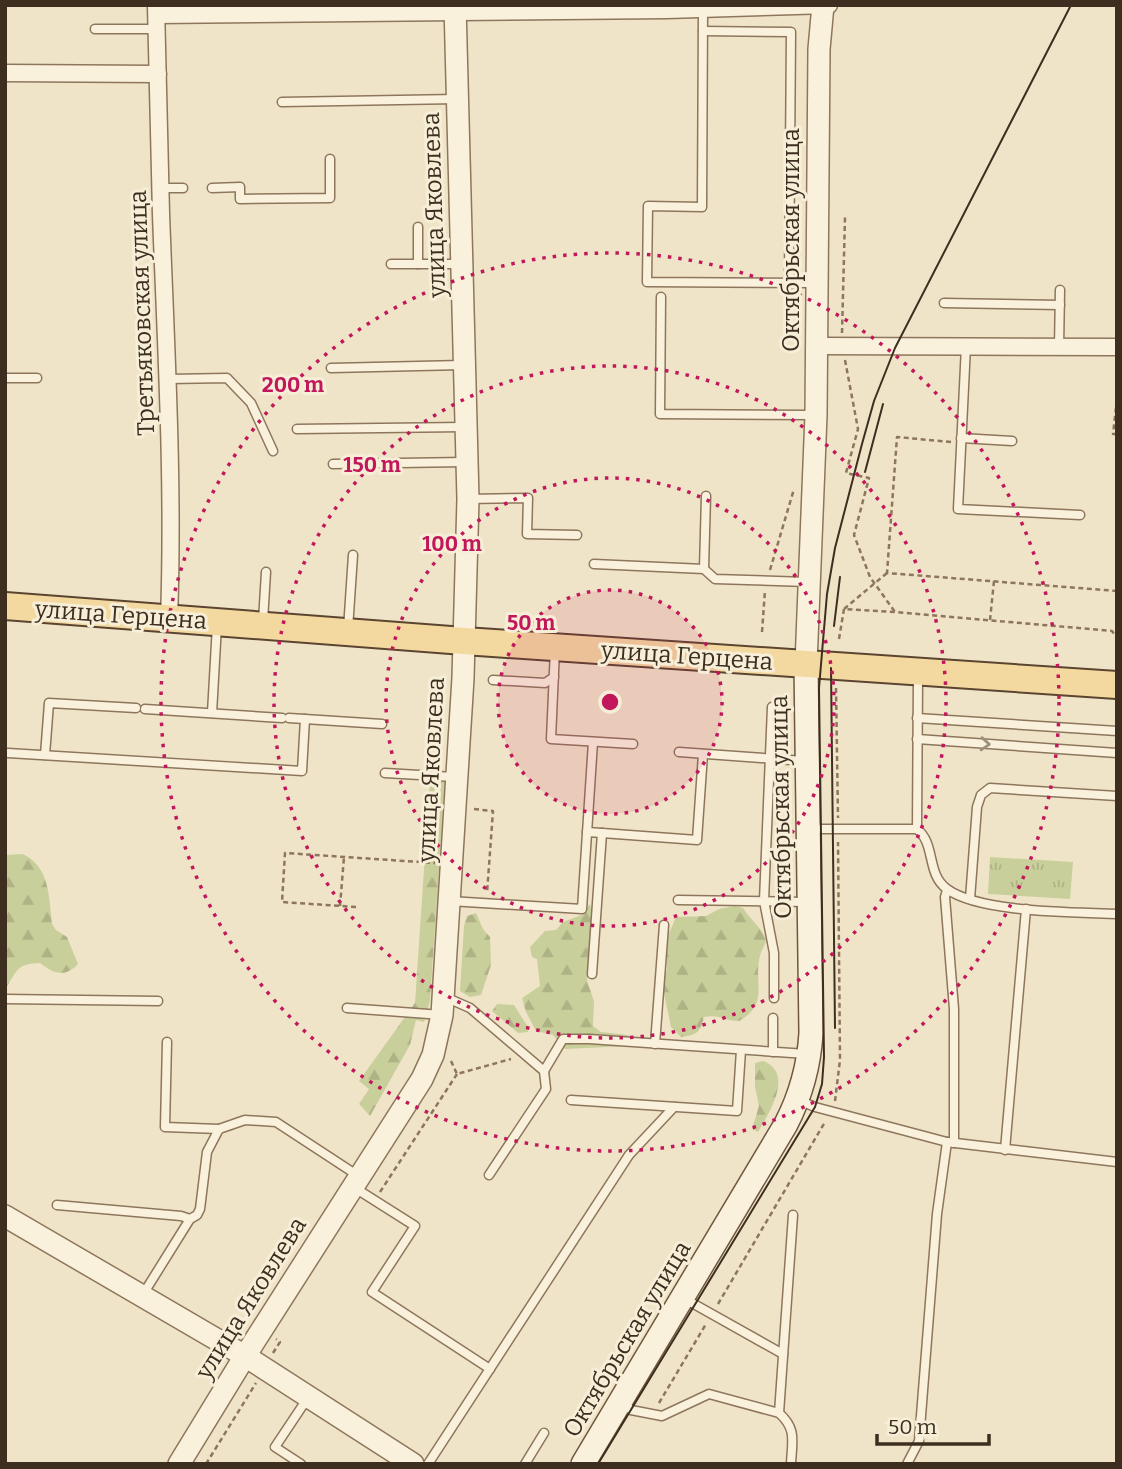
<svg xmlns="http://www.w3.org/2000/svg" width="1122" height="1469" font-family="Bitter,serif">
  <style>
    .grass { fill: url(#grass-tufts) }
    .forest { fill: url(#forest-firs) }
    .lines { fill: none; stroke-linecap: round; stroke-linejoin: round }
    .service-casing { stroke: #8d765c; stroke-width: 11 }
    .minor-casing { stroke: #8d765c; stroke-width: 19 }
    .tertiary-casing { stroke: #8d765c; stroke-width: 24 }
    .secondary-casing { stroke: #6f573f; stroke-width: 26 }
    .primary-casing { stroke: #5b4430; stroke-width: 30 }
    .path { stroke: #8d765c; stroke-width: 2.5; stroke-dasharray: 5 3.5; stroke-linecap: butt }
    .service { stroke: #faf1dc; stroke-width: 8 }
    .minor { stroke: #faf1dc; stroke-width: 16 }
    .tertiary { stroke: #faf1dc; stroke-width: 21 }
    .secondary { stroke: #faf1dc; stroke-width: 23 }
    .primary { stroke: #f3d9a0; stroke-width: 26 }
    .tram { stroke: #3d2e20; stroke-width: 2 }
    .oneway { stroke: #9c907e }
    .ring { fill: none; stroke: #c2185b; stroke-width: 3.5; stroke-dasharray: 3.5 7 }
    .labels { text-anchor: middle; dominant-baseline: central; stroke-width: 6; stroke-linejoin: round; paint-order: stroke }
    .street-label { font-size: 24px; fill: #3d2e20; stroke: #f7eed8 }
    .centre { fill: #c2185b; stroke: #f7eed8; stroke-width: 3.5 }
    .ring-label { font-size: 21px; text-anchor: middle; font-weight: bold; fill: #c2185b; stroke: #f7eed8; stroke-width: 6; stroke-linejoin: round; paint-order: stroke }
  </style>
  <defs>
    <pattern id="grass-tufts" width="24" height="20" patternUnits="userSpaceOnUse" patternTransform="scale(1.75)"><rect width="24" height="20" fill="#c9cf9b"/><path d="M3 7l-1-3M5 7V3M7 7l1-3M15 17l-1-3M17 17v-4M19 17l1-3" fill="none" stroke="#aeb285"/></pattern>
    <pattern id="forest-firs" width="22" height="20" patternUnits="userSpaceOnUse" patternTransform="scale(1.75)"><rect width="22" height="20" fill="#c9cf9b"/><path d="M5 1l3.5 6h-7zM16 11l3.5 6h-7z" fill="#aeb285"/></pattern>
  </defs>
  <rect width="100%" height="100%" fill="#f0e4c8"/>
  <!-- grass -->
  <path class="grass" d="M990,857L1073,862L1070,899L988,894Z"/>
  <!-- forest -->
  <g class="forest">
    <path d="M430,780L445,781L430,1001L424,1022L416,1020L410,1045L370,1116L359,1104L369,1089L359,1081L415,1003Z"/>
    <path d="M23,854C50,867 49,897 52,924L56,930L67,937L78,964C65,978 54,974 40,963C17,964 18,969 6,988L5,855Z"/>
    <path d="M589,904L592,909L591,956L587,981L594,1001L593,1026L601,1032L628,1035L633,1043L629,1046L565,1049L553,1035L536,1031L526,1012L522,998L540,986L537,959L532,957L530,947L545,931L556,930L563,922L584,914Z"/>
    <path d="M735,906L743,908C751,921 761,926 766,940C765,946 761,950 760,956C753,983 770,1004 739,1021C724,1021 720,1014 704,1017C700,1033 697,1035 681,1037L671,1027L662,984L667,969V938L676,917L706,916L719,909Z"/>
    <path d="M476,913L483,929L490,937L491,965L481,995L470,997L460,991L464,926L467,916Z"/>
    <path d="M497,1004L514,1005L528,1027V1032L518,1033L492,1011Z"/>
    <path d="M763,1061C795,1073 769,1113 758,1132L752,1129L759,1106L755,1087V1063Z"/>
  </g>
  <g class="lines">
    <defs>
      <g id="service">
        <path d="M703,10L702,207L648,206L647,282L817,283"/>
        <path d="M95,29H157"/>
        <path d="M703,31L791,32L789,283"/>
        <path d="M282,102L457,99"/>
        <path d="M160,188H183"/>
        <path d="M212,188L240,187V199L330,198V159"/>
        <path d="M418,227V264"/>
        <path d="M391,264H459"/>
        <path d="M661,297L660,414L816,415"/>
        <path d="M944,303L1060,305"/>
        <path d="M966,346L958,509L1080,515"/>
        <path d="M1059,347L1060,290"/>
        <path d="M331,368L462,365"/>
        <path d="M5,378H37"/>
        <path d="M169,379L227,378L251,403L273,451"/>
        <path d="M297,429L464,427"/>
        <path d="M961,438L1012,441"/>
        <path d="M333,464L465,462"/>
        <path d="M468,499L528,498L527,534L577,535"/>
        <path d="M594,564L704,569L715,579L807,582"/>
        <path d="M704,569L706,496"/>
        <path d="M263,621L266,572"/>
        <path d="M348,629L353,555"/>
        <path d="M555,649L551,739L633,744"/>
        <path d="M493,680L545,683L554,677"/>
        <path d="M772,707L764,901L774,953V998"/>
        <path d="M145,709L282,718"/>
        <path d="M212,713L217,625"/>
        <path d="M289,718L382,724"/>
        <path d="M917,718L1117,731"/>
        <path d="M917,739L1117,753"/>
        <path d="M679,752L804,761"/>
        <path d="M8,753L302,771L305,719"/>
        <path d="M45,755L49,703L136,708"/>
        <path d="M385,773L454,777"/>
        <path d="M809,829H917L918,677"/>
        <path d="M917,829C936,844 926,874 947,889C980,913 1075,912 1117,914"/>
        <path d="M587,832L602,833L592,974"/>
        <path d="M602,833L697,840L703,754"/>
        <path d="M947,890L945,897L954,1009V1143"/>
        <path d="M970,899L977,807L981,795L990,788L1117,796"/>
        <path d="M678,900L806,902"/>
        <path d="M450,901L582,909L593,742"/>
        <path d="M445,997L470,1008L544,1071L546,1089L489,1175"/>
        <path d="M5,999L158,1001"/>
        <path d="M347,1008L442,1015"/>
        <path d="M773,1018V1052"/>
        <path d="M167,1042L165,1127L219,1129"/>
        <path d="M655,1044L664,925"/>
        <path d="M544,1071L563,1039H589L807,1054"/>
        <path d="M571,1100L737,1111L741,1050"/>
        <path d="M798,1100L815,1107L947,1142L1117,1162"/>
        <path d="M1005,1150L1026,909"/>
        <path d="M355,1188L415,1226L372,1292L490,1369"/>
        <path d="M57,1205L181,1216L190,1219"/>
        <path d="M142,1296L190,1219L197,1215L200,1209L207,1152L219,1129L245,1120L276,1122L360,1177"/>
        <path d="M685,1299L783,1354"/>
        <path d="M623,1403L631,1410L662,1416L709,1394L779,1413L793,1215"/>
        <path d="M779,1413C797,1429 792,1441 791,1464"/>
        <path d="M301,1464L275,1447L307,1399"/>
        <path d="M428,1464L629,1155L674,1107"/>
        <path d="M525,1464L544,1433"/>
        <path d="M907,1464L919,1441L937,1214L947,1142"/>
      </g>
      <g id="minor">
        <path d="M156,6C158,75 159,145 161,214C166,349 174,484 169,619"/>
        <path d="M157,15L667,10L829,5"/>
        <path d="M5,73L158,74"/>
        <path d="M817,346C917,347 1017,346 1117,347"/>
      </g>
      <g id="tertiary">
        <path d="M806,664L816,415L819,49L823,5"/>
        <path d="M5,1216L245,1356L413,1464"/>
        <path d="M179,1464L245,1356L422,1079L433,1055L442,1015L463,678L468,499L455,5"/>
      </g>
      <path id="secondary" d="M583,1464L786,1124C801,1095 809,1066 811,1033L806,664"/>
      <path id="primary" d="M5,606L464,641L1117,685"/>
    </defs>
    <!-- service casing -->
    <use href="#service" class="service-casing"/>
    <!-- minor casing -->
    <use href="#minor" class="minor-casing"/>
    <!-- tertiary casing -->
    <use href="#tertiary" class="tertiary-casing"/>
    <!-- secondary casing -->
    <use href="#secondary" class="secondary-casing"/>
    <!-- primary casing -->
    <use href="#primary" class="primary-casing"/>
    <!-- path -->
    <g class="path">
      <path d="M842,333L845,217"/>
      <path d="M845,360L858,429L846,473L869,478L854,535L870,577L895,612"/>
      <path d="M1117,399L1113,434H1117"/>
      <path d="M951,442L897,437L887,573L1117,591"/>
      <path d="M770,570L794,489"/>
      <path d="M887,573L844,609L895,612L1112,631L1117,638"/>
      <path d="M990,620L994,581"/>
      <path d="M762,632L765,590"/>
      <path d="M839,639L844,609"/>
      <path d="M836,688L838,818"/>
      <path d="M474,809L493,811L487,893"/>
      <path d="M340,906L344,857"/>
      <path d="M356,907L282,902L285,853L435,863"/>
      <path d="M451,1061L457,1074L511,1059"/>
      <path d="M835,1101L840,1060L838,842"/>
      <path d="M380,1192L457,1074"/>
      <path d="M718,1304L825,1122"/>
      <path d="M273,1353L280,1342L276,1339"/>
      <path d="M659,1403L706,1324"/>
      <path d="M206,1464L256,1383"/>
    </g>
    <!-- service -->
    <use href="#service" class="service"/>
    <!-- minor -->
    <use href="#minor" class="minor"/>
    <!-- tertiary -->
    <use href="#tertiary" class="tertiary"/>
    <!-- secondary -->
    <use href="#secondary" class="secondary"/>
    <!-- primary -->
    <use href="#primary" class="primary"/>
    <!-- tram -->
    <g class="tram">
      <path d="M865,472L883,404"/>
      <path d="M834,626L840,577"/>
      <path d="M831,668L835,1028"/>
      <path d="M598,1464L815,1107L822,1084L824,1057L819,688L827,594L835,548L862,444L874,401L895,348L1071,5"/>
    </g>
  </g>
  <!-- one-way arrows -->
  <defs><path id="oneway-chevron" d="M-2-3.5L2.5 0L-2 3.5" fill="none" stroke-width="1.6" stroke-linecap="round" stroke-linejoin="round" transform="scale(1.75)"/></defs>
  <use class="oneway" href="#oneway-chevron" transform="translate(985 744) rotate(4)"/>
  <!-- distance rings -->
  <circle cx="610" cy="702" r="112" fill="#c2185b" fill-opacity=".12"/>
  <g class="ring">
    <circle cx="610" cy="702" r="112"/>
    <circle cx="610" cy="702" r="224"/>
    <circle cx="610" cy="702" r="336"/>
    <circle cx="610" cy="702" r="449"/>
  </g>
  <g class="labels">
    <!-- street labels -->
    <g class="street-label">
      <text transform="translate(434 205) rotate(-92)">улица Яковлева</text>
      <text transform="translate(791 240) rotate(-90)">Октябрьская улица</text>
      <text transform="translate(142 313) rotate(-92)">Третьяковская улица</text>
      <text transform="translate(121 615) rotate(4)">улица Герцена</text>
      <text transform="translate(687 656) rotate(4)">улица Герцена</text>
      <text transform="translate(431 770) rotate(-87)">улица Яковлева</text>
      <text transform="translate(781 807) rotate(-91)">Октябрьская улица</text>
      <text transform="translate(251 1298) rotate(-58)">улица Яковлева</text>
      <text transform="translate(627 1339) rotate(-59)">Октябрьская улица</text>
    </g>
  </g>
  <circle cx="610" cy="702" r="10" class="centre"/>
  <g class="ring-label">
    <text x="293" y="392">200 m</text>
    <text x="372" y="472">150 m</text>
    <text x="452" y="551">100 m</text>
    <text x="531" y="630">50 m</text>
  </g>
  <!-- border -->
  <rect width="1122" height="1469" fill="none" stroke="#3d2e20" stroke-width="14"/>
  <!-- scale -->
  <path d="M877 1434v10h112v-10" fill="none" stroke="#3d2e20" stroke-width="3.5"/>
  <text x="888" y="1434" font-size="21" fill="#3d2e20" stroke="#f7eed8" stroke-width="5" paint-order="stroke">50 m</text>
</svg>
